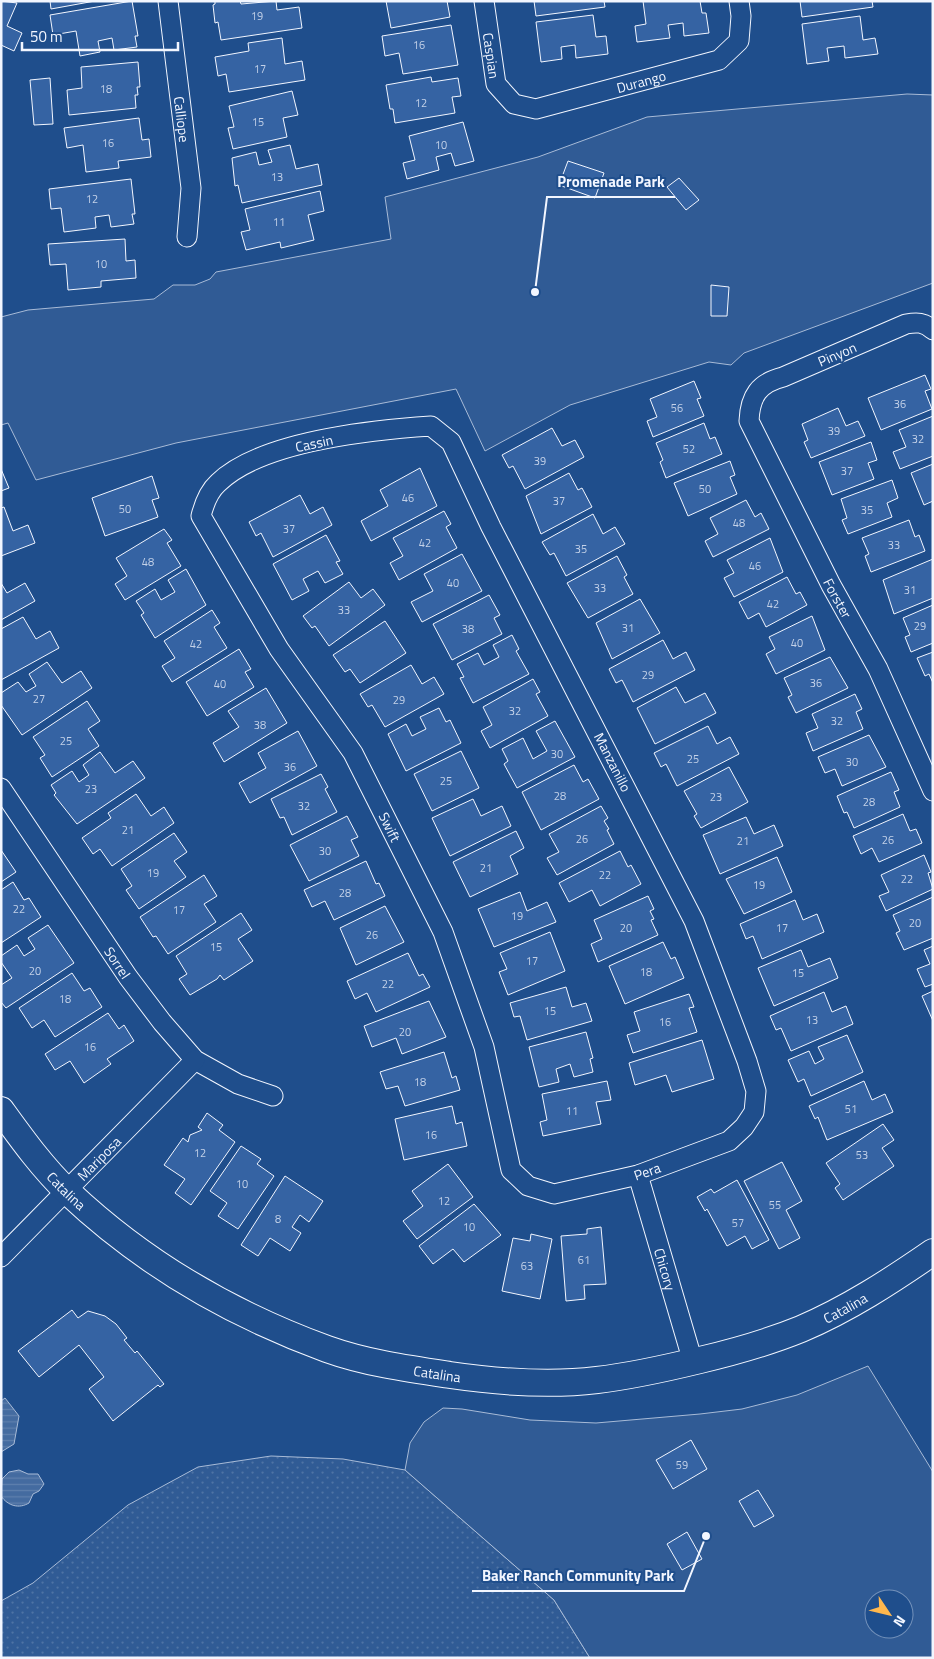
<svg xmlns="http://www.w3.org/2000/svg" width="934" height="1659" font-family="'Titillium Web',sans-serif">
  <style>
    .grass { fill: url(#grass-dots); stroke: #a8bbd7 }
    .built { fill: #305b95; stroke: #a8bbd7; fill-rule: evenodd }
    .water { fill: url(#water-rules); stroke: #a8bbd7 }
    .building { fill: #3563a3; stroke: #f2f6ff }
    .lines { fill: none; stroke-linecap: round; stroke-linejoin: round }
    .street-casing { stroke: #f2f6ff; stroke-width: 21 }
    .secondary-casing { stroke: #f2f6ff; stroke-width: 28 }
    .street { stroke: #1f4e8c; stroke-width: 19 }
    .secondary { stroke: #1f4e8c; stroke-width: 26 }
    .labels { text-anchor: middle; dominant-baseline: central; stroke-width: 4; stroke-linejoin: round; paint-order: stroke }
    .number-label { font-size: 11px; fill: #c3d1e8 }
    .street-label { font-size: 14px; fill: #f2f6ff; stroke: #1f4e8c }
    .leader { fill: none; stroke: #f2f6ff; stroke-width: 2 }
    .callout-dot { fill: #f2f6ff; stroke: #1f4e8c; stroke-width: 2 }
    .callout-label { font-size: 15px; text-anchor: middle; font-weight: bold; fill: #f2f6ff; stroke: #1f4e8c; stroke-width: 4; stroke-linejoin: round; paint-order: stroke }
  </style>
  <defs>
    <pattern id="grass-dots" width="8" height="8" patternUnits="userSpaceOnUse" patternTransform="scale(1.25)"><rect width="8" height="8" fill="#305b95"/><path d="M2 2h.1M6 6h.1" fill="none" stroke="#4e73a5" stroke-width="1.8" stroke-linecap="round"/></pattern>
    <pattern id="water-rules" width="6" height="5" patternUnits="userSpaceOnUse" patternTransform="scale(1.25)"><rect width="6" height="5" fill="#446ba0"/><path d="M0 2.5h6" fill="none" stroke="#5f81ae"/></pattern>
  </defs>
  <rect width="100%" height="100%" fill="#1f4e8c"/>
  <!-- grass -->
  <path class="grass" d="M271,1456L343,1459L405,1470L554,1600L590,1658H1V1601L33,1583L128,1505L198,1467Z"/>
  <!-- built -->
  <g class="built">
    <path d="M907,94L933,95V283L744,353L731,365L709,362L570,405L485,451L456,389L176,443L36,480L8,423L1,425V317L28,310L154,299L173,285H195L210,279L216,272L391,239L385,197L538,157L647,117Z"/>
    <path d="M868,1366L933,1472V1658H590L554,1600L405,1470L410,1443L424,1422L443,1408L462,1409L530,1420L596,1423L700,1414L742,1409L797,1395ZM874,1599H904V1629H874Z"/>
  </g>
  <!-- water -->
  <g class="water">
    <path d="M5,1398L19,1416L14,1444L1,1452V1401Z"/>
    <path d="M19,1470L28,1474H38L44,1484L39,1491L33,1494L29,1503C19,1509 8,1506 1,1496L2,1479L9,1472Z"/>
  </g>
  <!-- building -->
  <g class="building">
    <path d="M1,1L17,3L7,26L22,33L14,51L1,45Z"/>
    <path d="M50,1H95L51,9Z"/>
    <path d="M132,1L138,36H135L137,47L114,50L112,38L98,41L100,52L80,56L76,31L53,35L50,15Z"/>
    <path d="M215,1H240L241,4L276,1L277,10L299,7L302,28L221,40L218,22L215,23L213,5L215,4Z"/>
    <path d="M386,1H447L450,17L391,28Z"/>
    <path d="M534,1H604L605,7L536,16Z"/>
    <path d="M643,1H700L702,13H706L709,33L684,36L683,23L668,25L670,38L637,42L635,26L646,24Z"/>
    <path d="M800,1H872L873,7L802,17Z"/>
    <path d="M593,15L596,37L606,36L608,54L576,58L575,45L561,47L562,59L541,62L536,22Z"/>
    <path d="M860,16L863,40L875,38L878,54L845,58L844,46L827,48L829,61L807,64L802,24Z"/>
    <path d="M451,25L458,65L403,74L399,53L385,56L382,36Z"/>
    <path d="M282,38L285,64L302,61L305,80L229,92L226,74L218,76L215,57L249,51L248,43Z"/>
    <path d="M138,62L140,87H137L138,95H135L136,108L69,115L67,90L82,88L81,67Z"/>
    <path d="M431,77L432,82L458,78L461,96L452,97L455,113L395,123L393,109H390L386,85Z"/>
    <path d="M50,78L53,124L34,125L30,80Z"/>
    <path d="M292,91L298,115L283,118L287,137L233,149L228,128L234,127L229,106Z"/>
    <path d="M139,118L142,140L149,139L151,157L118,161L119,168L86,172L83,145L67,148L64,128Z"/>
    <path d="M463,122L474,161L455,166L451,153L436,157L439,170L407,179L403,163L415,160L409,136Z"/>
    <path d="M290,145L296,169L318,164L322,185L242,203L238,185L235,186L232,158L256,152L259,165L272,162L268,150Z"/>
    <path d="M568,161L604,173L595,198L559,185Z"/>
    <path d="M679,178L699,200L686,210L667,187Z"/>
    <path d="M131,179L135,214H132L134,224L111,227L109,215L95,217L96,228L64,232L61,208L51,209L49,189Z"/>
    <path d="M320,191L324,211L308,215L314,240L281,248L280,242L246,250L241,232L250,230L245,209Z"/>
    <path d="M125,239L126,261L135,260L136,278L101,281V287L68,290L66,264L50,265L48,244Z"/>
    <path d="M711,285L729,287L727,316H711Z"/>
    <path d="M925,375L931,389L925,391L932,409L881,430L868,398Z"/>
    <path d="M694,381L701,398L697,399L704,416L653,437L647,421L657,417L650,399Z"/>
    <path d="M838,408L846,426L858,421L865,436L811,458L804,442L808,440L802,424Z"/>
    <path d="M933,416V456L900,469L893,452L906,447L899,430Z"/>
    <path d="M704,423L710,439L715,437L722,454L666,478L660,462L663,460L656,443Z"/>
    <path d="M552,428L562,446L575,440L584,457L525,489L513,466L509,468L502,455Z"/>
    <path d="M871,442L877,460L868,463L874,479L832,495L819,462Z"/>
    <path d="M730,461L735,475L730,477L737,494L688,516L674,483Z"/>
    <path d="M933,464V501L924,505L911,473Z"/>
    <path d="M420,468L437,506L371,541L361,521L388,506L380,490Z"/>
    <path d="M1,469L9,488L1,491Z"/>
    <path d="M569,473L578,490L582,488L592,507L541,534L526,496Z"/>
    <path d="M152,476L159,498L152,500L158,517L105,536L92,498Z"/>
    <path d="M892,480L898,498L887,503L892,517L848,534L842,520L847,518L841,499Z"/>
    <path d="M300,495L310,514L323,507L332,525L273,557L261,533L256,536L249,522Z"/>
    <path d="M746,500L755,517L761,513L769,529L713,557L705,541L718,534L710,518Z"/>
    <path d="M4,507L13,531L28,525L35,543L1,556V508Z"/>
    <path d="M444,511L451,524L446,527L457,548L399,580L390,563L403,556L393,538Z"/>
    <path d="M593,514L603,534L615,527L625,544L566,576L554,553L550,555L542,542Z"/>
    <path d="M909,520L915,537L919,535L925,551L871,572L865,556L869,554L862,538Z"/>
    <path d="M164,529L172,540L167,543L181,566L125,600L115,584L127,576L116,558Z"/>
    <path d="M326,535L340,561L336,562L343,574L325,583L318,571L303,579L309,591L292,600L273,564Z"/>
    <path d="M770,538L783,572L734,597L724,578L734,573L727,560Z"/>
    <path d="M462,554L482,591L422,622L411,602L433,591L424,574Z"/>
    <path d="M617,556L627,575L624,577L633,594L588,618L567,583Z"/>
    <path d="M933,559V598L894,614L883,580Z"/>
    <path d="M186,569L206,605L155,638L141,615L144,613L136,601L155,589L161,600L175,592L168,580Z"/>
    <path d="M787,577L796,594L800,592L807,605L766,627L759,613L748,619L739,602Z"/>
    <path d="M349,582L361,598L373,589L385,605L329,646L315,626L312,628L303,616Z"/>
    <path d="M1,583L7,593L25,583L35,601L1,620Z"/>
    <path d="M489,595L500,615L494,618L502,634L452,660L433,624Z"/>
    <path d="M640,599L660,633L612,659L596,623Z"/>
    <path d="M933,605V643L911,652L905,637L910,635L903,618Z"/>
    <path d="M212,610L220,623L214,627L227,648L172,682L162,666L175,658L164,641Z"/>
    <path d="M812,616L825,650L776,674L766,654L775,649L769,637Z"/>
    <path d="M23,617L36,639L50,631L59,648L1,680V629Z"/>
    <path d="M385,621L406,653L360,683L350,669L345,672L333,655Z"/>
    <path d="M512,635L519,649L516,651L529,674L473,703L460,678L464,677L457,664L478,653L484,665L499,657L493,645Z"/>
    <path d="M663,640L673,659L686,652L695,670L633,702L622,680L616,683L609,669Z"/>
    <path d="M239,649L251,669L245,672L254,687L207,716L186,682Z"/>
    <path d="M933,652V683L929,674L925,676L917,658Z"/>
    <path d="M830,657L848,688L796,713L788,697L792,695L784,678Z"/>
    <path d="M47,662L62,683L81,671L92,688L22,735L1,705V693L18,682L26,692L36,686L29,674Z"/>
    <path d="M411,665L422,684L434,677L444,694L385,727L372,705L368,707L360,694Z"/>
    <path d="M533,679L540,692L536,694L548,716L490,748L481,731L492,725L483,707Z"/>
    <path d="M676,687L685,703L705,693L716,713L655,744L637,708Z"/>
    <path d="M266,688L287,723L224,762L213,743L239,727L228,711Z"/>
    <path d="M855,694L862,709L856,712L863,729L813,751L806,733L818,728L812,714Z"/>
    <path d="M87,701L100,721L88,729L99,746L52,777L40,758L45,755L33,737Z"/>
    <path d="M439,708L446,722L450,720L461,743L406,771L388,734L406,724L412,736L426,729L420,717Z"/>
    <path d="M555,721L575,757L517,788L504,764L508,761L502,749L523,738L533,759L547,751L536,731Z"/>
    <path d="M708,726L717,744L730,737L739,754L677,786L666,764L661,767L654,753Z"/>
    <path d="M298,731L317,766L250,803L239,783L266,768L258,753Z"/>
    <path d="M869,735L886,767L842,786L835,769L825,773L818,757Z"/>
    <path d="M461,751L479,788L432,811L414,774Z"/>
    <path d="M100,752L115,773L133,761L145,778L77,824L54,795L56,793L51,785L72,771L79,782L89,775L83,765Z"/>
    <path d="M574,765L583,782L588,779L599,799L541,830L522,792Z"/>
    <path d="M729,767L748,802L701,828L694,816L697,814L684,791Z"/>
    <path d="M891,772L899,790L894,792L900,807L854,828L847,812L844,813L837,796Z"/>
    <path d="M321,774L328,787L325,789L337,812L292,835L284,817L280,818L271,799Z"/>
    <path d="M136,794L151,816L164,807L174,823L112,866L100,849L93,854L82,838L111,818L108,813Z"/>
    <path d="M473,799L481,816L502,806L511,826L450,856L432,818Z"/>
    <path d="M601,806L608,818L604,821L609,829L607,830L614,844L557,875L547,858L559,852L549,834Z"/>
    <path d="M903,814L910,831L916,829L922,843L879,862L872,848L861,854L853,836Z"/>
    <path d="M347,816L358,837L351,840L359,856L309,881L290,845Z"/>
    <path d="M746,817L754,834L774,825L783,846L720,874L703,835Z"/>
    <path d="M516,831L524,848L510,856L518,874L470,897L453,862Z"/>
    <path d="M174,833L187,852L174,861L186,877L139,909L126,890L132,886L121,869Z"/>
    <path d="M1,850L16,872L1,882Z"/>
    <path d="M620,851L628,867L631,865L641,884L600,906L592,890L569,902L559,883Z"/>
    <path d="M924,855L931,872L928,873L933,889L886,911L879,896L889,892L881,875Z"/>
    <path d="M777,857L792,892L744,914L726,879Z"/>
    <path d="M366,861L376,884L379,883L385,896L334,920L325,901L312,907L304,890Z"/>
    <path d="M204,875L217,896L204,904L216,922L168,954L156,936L153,937L140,917Z"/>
    <path d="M13,882L24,900L29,898L41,917L1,943V890Z"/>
    <path d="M520,892L527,911L547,902L556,922L494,947L478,909Z"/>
    <path d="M648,896L654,909L650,911L654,919L651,920L658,935L598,962L591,944L602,939L594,920Z"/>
    <path d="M933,897V938L904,950L896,933L900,931L893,915Z"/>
    <path d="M795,900L803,920L817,914L824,932L762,959L753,936L746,939L740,924Z"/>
    <path d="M385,906L404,942L356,965L340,928Z"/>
    <path d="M241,913L252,930L238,939L253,961L224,980L220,975L217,979L190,995L179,979L187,974L176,956Z"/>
    <path d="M48,925L74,963L6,1008L1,1002V985L12,978L1,962V956L17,945L24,956L35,949L28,938Z"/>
    <path d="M550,932L565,971L508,995L499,972L507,969L500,953Z"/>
    <path d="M663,942L671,959L675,957L684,978L625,1004L609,966Z"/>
    <path d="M933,946V984L925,987L917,969L930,964L924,950Z"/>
    <path d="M801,950L808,967L830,958L838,978L774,1006L758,968Z"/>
    <path d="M408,953L419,976L423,974L430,987L376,1012L367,993L355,999L347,981Z"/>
    <path d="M72,973L84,991L90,988L102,1007L55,1037L44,1020L32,1028L19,1008Z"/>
    <path d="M566,987L572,1007L586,1003L592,1021L527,1040L520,1016L514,1017L510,1003Z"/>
    <path d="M933,991V1021L922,996Z"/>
    <path d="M824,992L832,1012L846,1006L853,1024L791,1051L781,1028L776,1030L770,1016Z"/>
    <path d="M689,994L694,1007L689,1008L697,1032L633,1053L627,1035L640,1031L634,1012Z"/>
    <path d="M429,1001L446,1037L402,1054L396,1038L372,1047L364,1026Z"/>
    <path d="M108,1013L119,1029L124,1025L134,1041L107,1059L111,1064L84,1083L70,1061L55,1070L45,1054Z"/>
    <path d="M586,1032L593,1058L590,1059L593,1072L574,1077L570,1064L556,1069L559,1082L539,1087L529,1047Z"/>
    <path d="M847,1035L863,1072L811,1096L804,1079L798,1082L788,1060L809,1051L815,1064L824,1059L818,1047Z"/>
    <path d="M702,1040L714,1079L672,1092L666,1075L635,1085L629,1063Z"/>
    <path d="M444,1052L452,1078L456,1076L460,1090L405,1106L398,1086L386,1089L380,1072Z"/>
    <path d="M607,1081L611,1100L596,1102L601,1124L543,1136L540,1122L547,1120L542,1094Z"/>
    <path d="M864,1081L872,1100L885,1094L893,1112L827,1140L818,1117L815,1119L809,1106Z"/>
    <path d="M452,1106L456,1124L462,1122L467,1146L404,1160L395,1119Z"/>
    <path d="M207,1113L223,1125L219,1130L235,1142L191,1205L175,1193L185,1179L164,1165L183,1138L188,1142L190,1135L202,1130L198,1127Z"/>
    <path d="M883,1124L894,1140L882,1148L894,1166L843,1200L835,1188L840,1184L826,1163Z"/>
    <path d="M241,1146L261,1159L257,1164L274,1176L238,1229L218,1216L227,1203L210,1191Z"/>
    <path d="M782,1162L802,1201L786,1210L800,1238L779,1249L744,1181Z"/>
    <path d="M448,1164L473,1197L417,1239L403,1221L423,1206L412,1191Z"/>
    <path d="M285,1176L323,1201L309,1222L300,1215L292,1227L301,1233L290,1251L270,1238L258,1256L241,1245Z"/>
    <path d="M737,1180L769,1240L752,1249L745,1236L727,1246L707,1209L705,1211L697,1197L711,1189L714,1193Z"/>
    <path d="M474,1204L501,1235L464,1262L453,1249L433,1264L419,1246Z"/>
    <path d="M601,1227L606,1284L584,1285L585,1299L566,1301L561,1236L587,1234V1229Z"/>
    <path d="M531,1234L552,1239L540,1299L502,1291L513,1238L530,1241Z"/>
    <path d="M72,1310L78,1318L88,1311L105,1316L116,1324L127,1338L124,1340L135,1353L137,1351L164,1384L160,1387L158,1385L113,1421L89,1389L104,1377L79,1345L39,1377L18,1351Z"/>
    <path d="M691,1440L707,1469L673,1489L656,1460Z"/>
    <path d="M758,1490L774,1516L754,1527L739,1501Z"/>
    <path d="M687,1532L702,1559L682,1570L667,1544Z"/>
  </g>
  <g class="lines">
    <defs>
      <g id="street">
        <path id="s1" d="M168,1L191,188L187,237"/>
        <path id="s2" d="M484,1L496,84L514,104L536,109L719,60L739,41L741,16L739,1"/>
        <path id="s3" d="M933,330C924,322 917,322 906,324L783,377C759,383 750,396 749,421L831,585L878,669L933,791"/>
        <path d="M431,426L451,442L491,527L694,921L747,1061L756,1091L754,1112L744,1127L729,1141L638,1175L554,1194L528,1186L511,1170L484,1047L443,932L353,753L279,649L201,516C204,504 208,492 218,483C261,441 372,430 431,426Z"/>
        <path id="s4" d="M1,788L128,977L162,1022L195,1060L238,1084L273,1096"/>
        <path id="s5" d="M638,1175L693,1362"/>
        <path id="s6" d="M1,1257L195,1060"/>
      </g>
      <g id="secondary">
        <path id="s7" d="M1,1110C22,1139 42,1167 68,1192C142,1262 231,1314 327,1349C366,1363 409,1369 450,1375C498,1382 549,1386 597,1380C632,1376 667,1368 700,1360C734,1352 769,1342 801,1329C848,1309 891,1281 933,1252"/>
      </g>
    </defs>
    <!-- street casing -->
    <use href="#street" class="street-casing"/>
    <!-- secondary casing -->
    <use href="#secondary" class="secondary-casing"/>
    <!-- street -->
    <use href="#street" class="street"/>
    <!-- secondary -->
    <use href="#secondary" class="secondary"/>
  </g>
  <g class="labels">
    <!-- number labels -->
    <g class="number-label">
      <text x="257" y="16">19</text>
      <text x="419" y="45">16</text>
      <text x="260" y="69">17</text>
      <text x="106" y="89">18</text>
      <text x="421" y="103">12</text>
      <text x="258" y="122">15</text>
      <text x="108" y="143">16</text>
      <text x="441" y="145">10</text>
      <text x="277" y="177">13</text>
      <text x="92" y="199">12</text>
      <text x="279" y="222">11</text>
      <text x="101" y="264">10</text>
      <text x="900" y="404">36</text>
      <text x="677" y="408">56</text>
      <text x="834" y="431">39</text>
      <text x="918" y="439">32</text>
      <text x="689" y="449">52</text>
      <text x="540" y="461">39</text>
      <text x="847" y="471">37</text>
      <text x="705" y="489">50</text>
      <text x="408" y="498">46</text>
      <text x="559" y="501">37</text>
      <text x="125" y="509">50</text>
      <text x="867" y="510">35</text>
      <text x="739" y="523">48</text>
      <text x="289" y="529">37</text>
      <text x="425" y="543">42</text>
      <text x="894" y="545">33</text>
      <text x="581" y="549">35</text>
      <text x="148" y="562">48</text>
      <text x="755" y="566">46</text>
      <text x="453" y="583">40</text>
      <text x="600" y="588">33</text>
      <text x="910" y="590">31</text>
      <text x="773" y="604">42</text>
      <text x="344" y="610">33</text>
      <text x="920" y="626">29</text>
      <text x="628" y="628">31</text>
      <text x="468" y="629">38</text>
      <text x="797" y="643">40</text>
      <text x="196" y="644">42</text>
      <text x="648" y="675">29</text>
      <text x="816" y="683">36</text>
      <text x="220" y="684">40</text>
      <text x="39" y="699">27</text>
      <text x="399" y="700">29</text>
      <text x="515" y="711">32</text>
      <text x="837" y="721">32</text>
      <text x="260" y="725">38</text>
      <text x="66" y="741">25</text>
      <text x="557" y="754">30</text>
      <text x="693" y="759">25</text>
      <text x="852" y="762">30</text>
      <text x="290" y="767">36</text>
      <text x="446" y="781">25</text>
      <text x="91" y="789">23</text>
      <text x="560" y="796">28</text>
      <text x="716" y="797">23</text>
      <text x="869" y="802">28</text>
      <text x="304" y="806">32</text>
      <text x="128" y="830">21</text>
      <text x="582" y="839">26</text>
      <text x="888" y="840">26</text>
      <text x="743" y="841">21</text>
      <text x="325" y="851">30</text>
      <text x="486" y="868">21</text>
      <text x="153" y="873">19</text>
      <text x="605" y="875">22</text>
      <text x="907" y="879">22</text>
      <text x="759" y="885">19</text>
      <text x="345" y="893">28</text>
      <text x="19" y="909">22</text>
      <text x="179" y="910">17</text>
      <text x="517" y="916">19</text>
      <text x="915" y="923">20</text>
      <text x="626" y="928">20</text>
      <text x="782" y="928">17</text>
      <text x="372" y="935">26</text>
      <text x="216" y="947">15</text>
      <text x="532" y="961">17</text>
      <text x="35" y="971">20</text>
      <text x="646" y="972">18</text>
      <text x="798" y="973">15</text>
      <text x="388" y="984">22</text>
      <text x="65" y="999">18</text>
      <text x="550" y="1011">15</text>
      <text x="812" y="1020">13</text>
      <text x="665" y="1022">16</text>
      <text x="405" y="1032">20</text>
      <text x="90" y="1047">16</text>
      <text x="420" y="1082">18</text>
      <text x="851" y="1109">51</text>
      <text x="572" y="1111">11</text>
      <text x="431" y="1135">16</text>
      <text x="200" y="1153">12</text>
      <text x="862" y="1155">53</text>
      <text x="242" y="1184">10</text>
      <text x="444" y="1201">12</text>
      <text x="775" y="1205">55</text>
      <text x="278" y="1219">8</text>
      <text x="738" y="1223">57</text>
      <text x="469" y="1227">10</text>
      <text x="584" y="1260">61</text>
      <text x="527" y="1266">63</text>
      <text x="682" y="1465">59</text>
    </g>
    <!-- street labels -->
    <g class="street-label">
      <text stroke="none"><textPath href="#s2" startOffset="55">Caspian</textPath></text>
      <text stroke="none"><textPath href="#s2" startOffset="242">Durango</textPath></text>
      <text stroke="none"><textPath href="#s1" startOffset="119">Calliope</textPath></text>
      <text transform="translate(837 354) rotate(-23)">Pinyon</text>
      <text transform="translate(314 443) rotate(-12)">Cassin</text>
      <text stroke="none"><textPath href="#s3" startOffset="422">Forster</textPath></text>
      <text transform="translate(613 762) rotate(63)">Manzanillo</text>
      <text transform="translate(390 827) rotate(64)">Swift</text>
      <text stroke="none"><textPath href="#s4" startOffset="210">Sorrel</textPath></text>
      <text stroke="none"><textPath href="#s6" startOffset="139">Mariposa</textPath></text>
      <text transform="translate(647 1171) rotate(-19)">Pera</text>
      <text stroke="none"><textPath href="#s7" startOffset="104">Catalina</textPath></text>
      <text stroke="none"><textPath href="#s5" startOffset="98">Chicory</textPath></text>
      <text stroke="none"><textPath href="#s7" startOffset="944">Catalina</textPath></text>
      <text stroke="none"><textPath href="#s7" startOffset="524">Catalina</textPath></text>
    </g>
  </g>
  <!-- callouts -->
  <path class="leader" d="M535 292L547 197H675M706 1536L684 1591H472"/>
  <g class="callout-dot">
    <circle cx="535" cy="292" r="5"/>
    <circle cx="706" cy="1536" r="5"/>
  </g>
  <g class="callout-label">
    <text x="611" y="187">Promenade Park</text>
    <text x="578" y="1581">Baker Ranch Community Park</text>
  </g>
  <!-- border -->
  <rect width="934" height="1659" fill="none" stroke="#f2f6ff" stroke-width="5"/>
  <!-- north arrow -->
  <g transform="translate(889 1614) rotate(125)"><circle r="24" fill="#1f4e8c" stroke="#7391ba"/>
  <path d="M0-4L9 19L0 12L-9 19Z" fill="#ffb74d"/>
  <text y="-8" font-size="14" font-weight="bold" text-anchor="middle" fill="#f2f6ff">N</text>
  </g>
  <!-- scale -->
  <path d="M22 42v8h156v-8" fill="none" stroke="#f2f6ff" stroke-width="2.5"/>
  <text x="30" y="42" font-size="15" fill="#f2f6ff" stroke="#1f4e8c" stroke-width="4" paint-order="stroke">50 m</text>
</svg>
